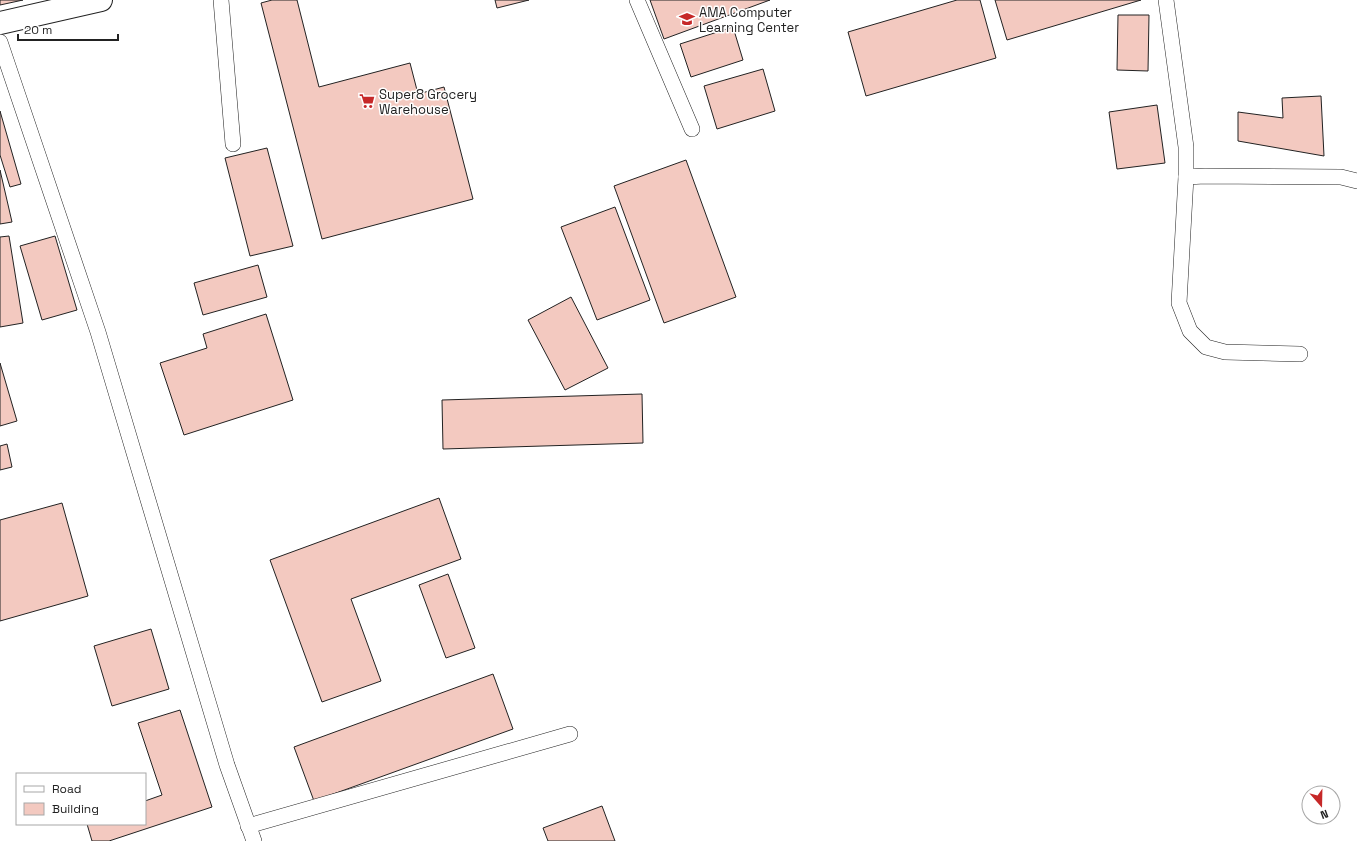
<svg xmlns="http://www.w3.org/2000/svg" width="1357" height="841" font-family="'Space Grotesk',sans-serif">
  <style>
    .building { fill: #f3c9c0; stroke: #222 }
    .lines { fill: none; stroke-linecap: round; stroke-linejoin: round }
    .lane-casing { stroke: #222; stroke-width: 16 }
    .secondary-casing { stroke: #222; stroke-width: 24 }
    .lane { stroke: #fff; stroke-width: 15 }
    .secondary { stroke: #fff; stroke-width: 22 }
    .labels { text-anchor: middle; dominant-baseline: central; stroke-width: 3; stroke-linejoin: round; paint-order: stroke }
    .poi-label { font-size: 13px; fill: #222; stroke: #fff; text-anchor: start }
  </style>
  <rect width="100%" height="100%" fill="#fff"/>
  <!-- building -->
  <g class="building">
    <path d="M0,0H23L0,5Z"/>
    <path d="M272,0H297L319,87L410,63L418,94L444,87L473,199L322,239L261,3Z"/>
    <path d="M495,0H529L497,8Z"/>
    <path d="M650,0H770L664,39Z"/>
    <path d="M957,0H980L996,58L866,96L848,32Z"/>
    <path d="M995,0H1141L1007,40Z"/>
    <path d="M1118,15H1149L1148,71L1117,70Z"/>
    <path d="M733,27L743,60L691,77L680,44Z"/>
    <path d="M763,69L775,111L717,129L704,86Z"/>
    <path d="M1321,96L1324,156L1238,141V112L1283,118L1282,98Z"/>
    <path d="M1157,105L1165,163L1117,169L1109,112Z"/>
    <path d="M0,111L21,184L10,187L0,155Z"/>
    <path d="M267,148L293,246L250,256L225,158Z"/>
    <path d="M686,160L736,297L664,323L614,186Z"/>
    <path d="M0,170L12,222L0,224Z"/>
    <path d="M615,207L650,300L597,320L561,227Z"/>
    <path d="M9,236L23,323L0,327V237Z"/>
    <path d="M55,236L77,310L42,320L20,246Z"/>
    <path d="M258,265L267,297L203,315L194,283Z"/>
    <path d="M571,297L608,368L565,390L528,320Z"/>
    <path d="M266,314L293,400L184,435L160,363L207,348L203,334Z"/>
    <path d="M0,363L17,421L0,426Z"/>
    <path d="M642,394L643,443L443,449L442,400Z"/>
    <path d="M7,444L12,467L0,470V446Z"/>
    <path d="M439,498L461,559L351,599L381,681L322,702L270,560Z"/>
    <path d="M62,503L88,596L0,621V520Z"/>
    <path d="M448,574L475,648L446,658L419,585Z"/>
    <path d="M151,629L169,689L112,706L94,646Z"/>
    <path d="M493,674L513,729L314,801L294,747Z"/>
    <path d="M180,710L212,807L109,841H92L87,824H145V801L162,795L138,723Z"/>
    <path d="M602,806L615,841H548L543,828Z"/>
  </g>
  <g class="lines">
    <defs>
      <g id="lane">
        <path d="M221,0L233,144"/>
        <path d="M637,0L692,129"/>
        <path d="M1166,0L1186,147V177L1205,176L1341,177L1357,181"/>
        <path d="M0,42L98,332L227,765L254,841"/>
        <path d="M1186,177L1179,303L1190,331L1206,347L1225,352L1300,354"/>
        <path d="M248,826L570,734"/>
      </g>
      <path id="secondary" d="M0,23L101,0"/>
    </defs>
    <!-- lane casing -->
    <use href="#lane" class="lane-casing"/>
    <!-- secondary casing -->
    <use href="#secondary" class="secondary-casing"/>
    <!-- lane -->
    <use href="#lane" class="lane"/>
    <!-- secondary -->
    <use href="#secondary" class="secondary"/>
  </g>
  <!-- icons -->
  <defs>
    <symbol id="university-bare" viewBox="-9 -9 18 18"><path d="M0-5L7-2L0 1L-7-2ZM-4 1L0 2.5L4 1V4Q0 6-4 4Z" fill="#c62828" stroke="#fff" stroke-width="2.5" paint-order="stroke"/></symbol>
    <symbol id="supermarket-bare" viewBox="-9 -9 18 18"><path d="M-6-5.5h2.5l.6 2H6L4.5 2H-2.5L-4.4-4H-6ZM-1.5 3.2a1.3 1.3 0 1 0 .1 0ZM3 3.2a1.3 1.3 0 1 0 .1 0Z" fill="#c62828" stroke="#fff" stroke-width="2.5" paint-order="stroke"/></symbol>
  </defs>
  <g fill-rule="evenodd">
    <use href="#university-bare" x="676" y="8" width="22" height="22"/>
    <use href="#supermarket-bare" x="356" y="90" width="22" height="22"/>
  </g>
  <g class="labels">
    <!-- poi labels -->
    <g class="poi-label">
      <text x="699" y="12">AMA Computer<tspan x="699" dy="15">Learning Center</tspan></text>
      <text x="379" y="94">Super8 Grocery<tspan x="379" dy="15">Warehouse</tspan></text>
    </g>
  </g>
  <!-- legend -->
  <rect x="16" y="773" width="130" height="52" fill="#ffffff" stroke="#a7a7a7"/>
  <rect x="24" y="786" width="20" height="6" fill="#ffffff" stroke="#a7a7a7"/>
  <text x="52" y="793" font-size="12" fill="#222222">Road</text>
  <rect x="24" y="803" width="20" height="12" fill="#f3c9c0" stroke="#a7a7a7"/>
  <text x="52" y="813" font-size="12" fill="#222222">Building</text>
  <!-- north arrow -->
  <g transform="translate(1321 805) rotate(160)"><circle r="19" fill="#ffffff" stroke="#a7a7a7"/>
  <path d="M0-3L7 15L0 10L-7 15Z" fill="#c62828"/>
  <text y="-6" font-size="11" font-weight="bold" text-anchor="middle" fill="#222222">N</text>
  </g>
  <!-- scale -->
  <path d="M18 34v6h100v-6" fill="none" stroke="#222222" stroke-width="2"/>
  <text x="24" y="34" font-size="12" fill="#222222" stroke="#ffffff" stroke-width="3" paint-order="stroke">20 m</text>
</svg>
